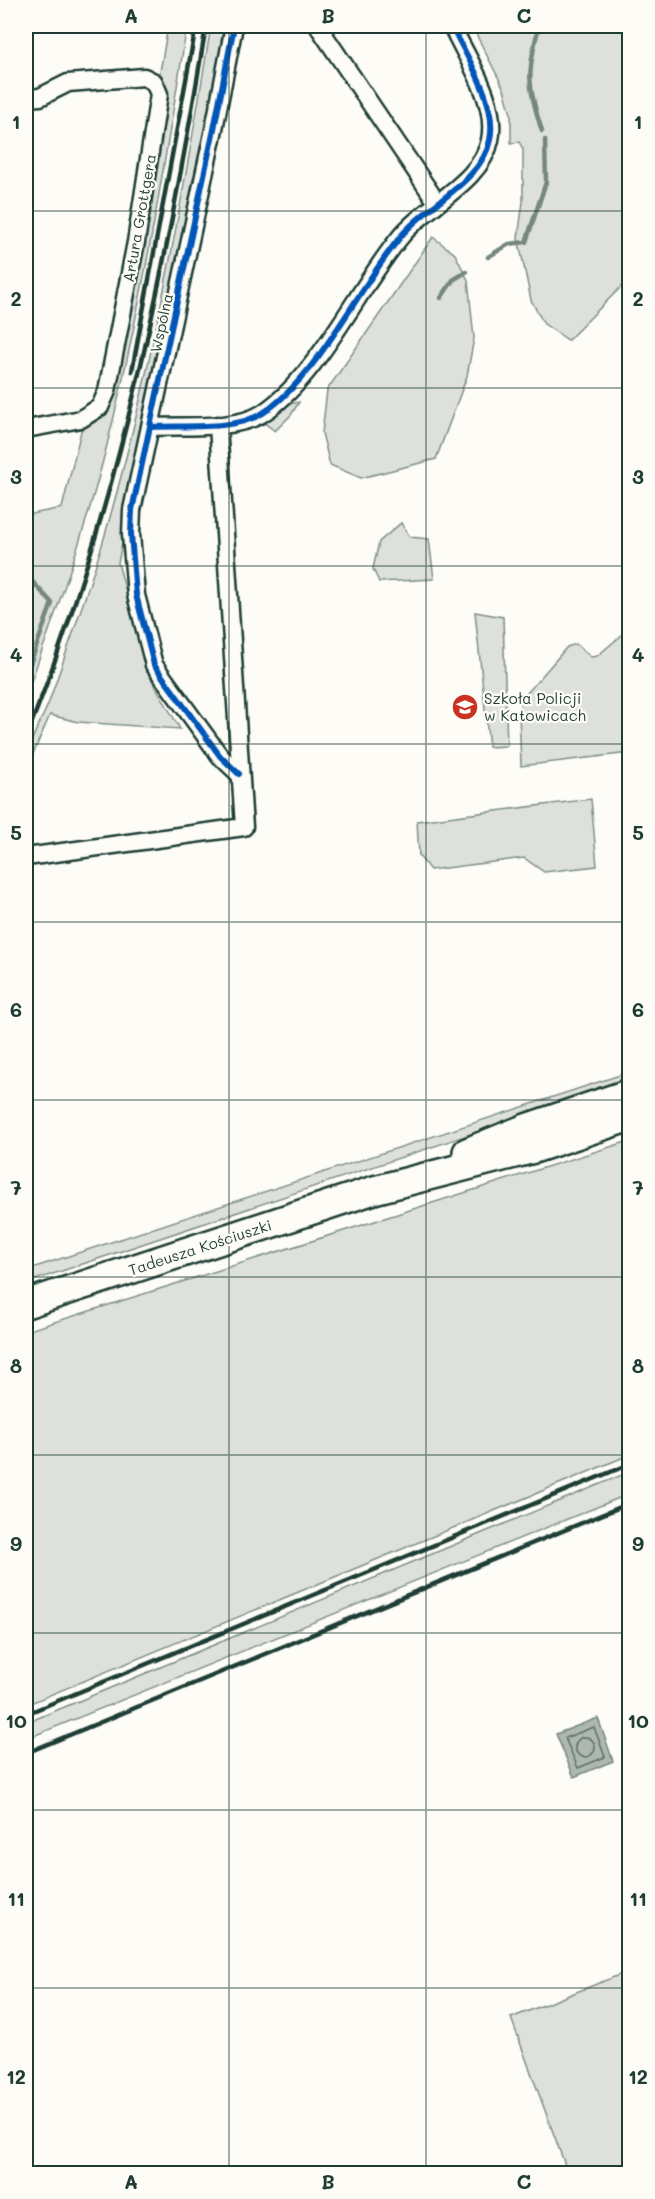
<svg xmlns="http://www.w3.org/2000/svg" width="655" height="2199" font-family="Mali,sans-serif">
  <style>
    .green { fill: #dde0db; stroke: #7e8e88; stroke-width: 1.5 }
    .water { fill: #aeb8b1; stroke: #75877f; stroke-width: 1.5 }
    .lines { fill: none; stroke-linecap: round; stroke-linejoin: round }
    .shore { stroke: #586e66; stroke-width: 1.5 }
    .stream { stroke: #75877f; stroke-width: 4.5 }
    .street-casing { stroke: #1f3d34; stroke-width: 21 }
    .primary-casing { stroke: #1f3d34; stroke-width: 32 }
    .street { stroke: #fdfcf7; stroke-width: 16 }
    .primary { stroke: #fdfcf7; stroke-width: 27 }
    .rail { stroke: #1f3d34; stroke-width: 4.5 }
    .cycleway-casing { stroke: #fdfcf7; stroke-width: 10 }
    .cycleway { stroke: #0057b8; stroke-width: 6 }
    .grid { fill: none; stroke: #1f3d34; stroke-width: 1.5; stroke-opacity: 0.55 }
    .labels { text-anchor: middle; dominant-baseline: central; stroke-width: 4.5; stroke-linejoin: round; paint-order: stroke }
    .street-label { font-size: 15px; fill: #1f3d34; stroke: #fdfcf7 }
    .poi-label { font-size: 15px; fill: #1f3d34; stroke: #fdfcf7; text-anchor: start }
    .neatline { fill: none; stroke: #1f3d34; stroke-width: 2 }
    .grid-label { font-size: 20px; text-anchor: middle; font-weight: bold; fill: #1f3d34 }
  </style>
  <rect width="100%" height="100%" fill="#fdfcf7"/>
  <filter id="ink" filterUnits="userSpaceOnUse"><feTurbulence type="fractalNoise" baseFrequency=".0167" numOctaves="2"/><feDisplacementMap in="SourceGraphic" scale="12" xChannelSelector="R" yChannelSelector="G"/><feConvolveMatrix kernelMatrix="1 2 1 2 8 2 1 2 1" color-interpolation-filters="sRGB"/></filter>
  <g filter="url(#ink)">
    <!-- green -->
    <g class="green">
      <path d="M168,26H187C164,166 142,307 107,445C86,530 56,612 26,695V515L62,508L83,423L100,415L134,282L166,103L160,72Z"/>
      <path d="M211,26H230L118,563L149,675L180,729L78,722L50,715L26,770C25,745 40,725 49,702C68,647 88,592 105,535C153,368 183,197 211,26Z"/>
      <path d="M472,26H629V279L568,340L544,324L531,300L518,238L523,202V149L519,142L511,143V114L504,89Z"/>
      <path d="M433,237L455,254L468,280L474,338L467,376L436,459L361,478L330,465L322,433L327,390Z"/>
      <path d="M299,402L291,415L275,431L263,422L284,405Z"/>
      <path d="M401,523L410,537L429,539L434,579L379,582L373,569L379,542Z"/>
      <path d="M475,612L503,617L507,746L489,747Z"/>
      <path d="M629,629V753L521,766L519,712L521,700L567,647L576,644L591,657L597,656Z"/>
      <path d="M591,799L597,866L544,872L524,858L430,870L419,856L417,821Z"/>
      <path d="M629,1072V1081L26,1283V1270Z"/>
      <path d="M629,1141V1455L26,1705V1331Z"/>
      <path d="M629,1472V1494L26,1739V1723Z"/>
      <path d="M629,1971V2173H568L511,2018Z"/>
    </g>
    <!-- water -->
    <path class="water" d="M598,1718L613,1761L574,1777L556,1734Z"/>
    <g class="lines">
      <!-- shore -->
      <g class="shore">
        <path d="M594,1727L605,1757L578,1768L565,1738Z"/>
        <circle cx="585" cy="1747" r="10"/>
      </g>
      <!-- stream -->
      <g class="stream">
        <path d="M539,26C527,72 527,85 542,131"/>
        <path d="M488,257L509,244L526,242L546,182L545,140"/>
        <path d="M441,298L453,280L466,272"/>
        <path d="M26,562L29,578L52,603L26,675"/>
      </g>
      <defs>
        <g id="street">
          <path d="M234,26L214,129L132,510L131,534L136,595L154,665L220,756L239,774"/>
          <path d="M318,26L436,201"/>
          <path d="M26,98L40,97L68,83L144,77L154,82L159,94L136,242L107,391L100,407L81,419L26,429"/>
          <path d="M151,427C184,425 235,431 263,413C319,376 358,287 402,235C428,204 482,181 490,140C498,102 467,59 452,26"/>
          <path d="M26,857L244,827L218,425"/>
        </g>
        <g id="primary">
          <path d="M467,1152L526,1128L630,1093"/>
          <path d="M26,1304L374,1190L534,1149L630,1117"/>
        </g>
      </defs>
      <!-- street casing -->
      <use href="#street" class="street-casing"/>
      <!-- primary casing -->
      <use href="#primary" class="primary-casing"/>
      <!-- street -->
      <use href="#street" class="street"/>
      <!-- primary -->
      <use href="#primary" class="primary"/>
      <!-- rail -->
      <g class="rail">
        <path d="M132,371L196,26"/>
        <path d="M26,737C119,505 166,271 206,26"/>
        <path d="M26,1714L630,1464"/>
        <path d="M26,1753L630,1503"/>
      </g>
      <defs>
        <g id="cycleway">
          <path d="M234,26L214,129L132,510L131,534L136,595L154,665L220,756L239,774"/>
          <path d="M151,427C184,425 235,431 263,413C319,376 358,287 402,235C428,204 482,181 490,140C498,102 467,59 452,26"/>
        </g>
      </defs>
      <!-- cycleway casing -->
      <use href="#cycleway" class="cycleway-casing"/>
      <!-- cycleway -->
      <use href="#cycleway" class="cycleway"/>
    </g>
  </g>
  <!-- grid -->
  <path class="grid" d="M229,26V2174M426,26V2174M26,211H630M26,388H630M26,566H630M26,744H630M26,922H630M26,1100H630M26,1277H630M26,1455H630M26,1633H630M26,1810H630M26,1988H630"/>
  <!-- icons -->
  <defs>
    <symbol id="university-disc" viewBox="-11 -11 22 22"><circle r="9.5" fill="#c8321e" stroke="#fdfcf7"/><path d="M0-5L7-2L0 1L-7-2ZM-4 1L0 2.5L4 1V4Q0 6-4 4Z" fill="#fff"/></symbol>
  </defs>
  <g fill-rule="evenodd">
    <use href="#university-disc" x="450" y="692" width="30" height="30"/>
  </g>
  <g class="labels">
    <!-- street labels -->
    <g class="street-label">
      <text transform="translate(139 218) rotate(-80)">Artura Grottgera</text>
      <text transform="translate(161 323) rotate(-78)">Wspólna</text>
      <text transform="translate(200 1247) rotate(-18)">Tadeusza Kościuszki</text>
    </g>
    <!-- poi labels -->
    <g class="poi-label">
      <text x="484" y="698">Szkoła Policji<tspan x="484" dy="17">w Katowicach</tspan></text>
    </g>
  </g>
  <!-- margin -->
  <rect width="655" height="2199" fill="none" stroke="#fdfcf7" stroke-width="66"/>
  <rect x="33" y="33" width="589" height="2133" class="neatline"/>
  <g class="grid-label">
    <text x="131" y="23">A</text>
    <text x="328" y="23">B</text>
    <text x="524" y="23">C</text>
    <text x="16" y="129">1</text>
    <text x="638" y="129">1</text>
    <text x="16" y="306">2</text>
    <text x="638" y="306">2</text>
    <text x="16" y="484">3</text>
    <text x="638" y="484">3</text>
    <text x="16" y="662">4</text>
    <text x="638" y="662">4</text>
    <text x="16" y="840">5</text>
    <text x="638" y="840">5</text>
    <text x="16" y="1017">6</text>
    <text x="638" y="1017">6</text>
    <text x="16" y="1195">7</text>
    <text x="638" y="1195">7</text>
    <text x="16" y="1373">8</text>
    <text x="638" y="1373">8</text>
    <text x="16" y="1551">9</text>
    <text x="638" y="1551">9</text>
    <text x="16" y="1728">10</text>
    <text x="638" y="1728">10</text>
    <text x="16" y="1906">11</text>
    <text x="638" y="1906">11</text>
    <text x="16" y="2084">12</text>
    <text x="638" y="2084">12</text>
    <text x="131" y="2189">A</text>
    <text x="328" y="2189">B</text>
    <text x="524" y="2189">C</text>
  </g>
</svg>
